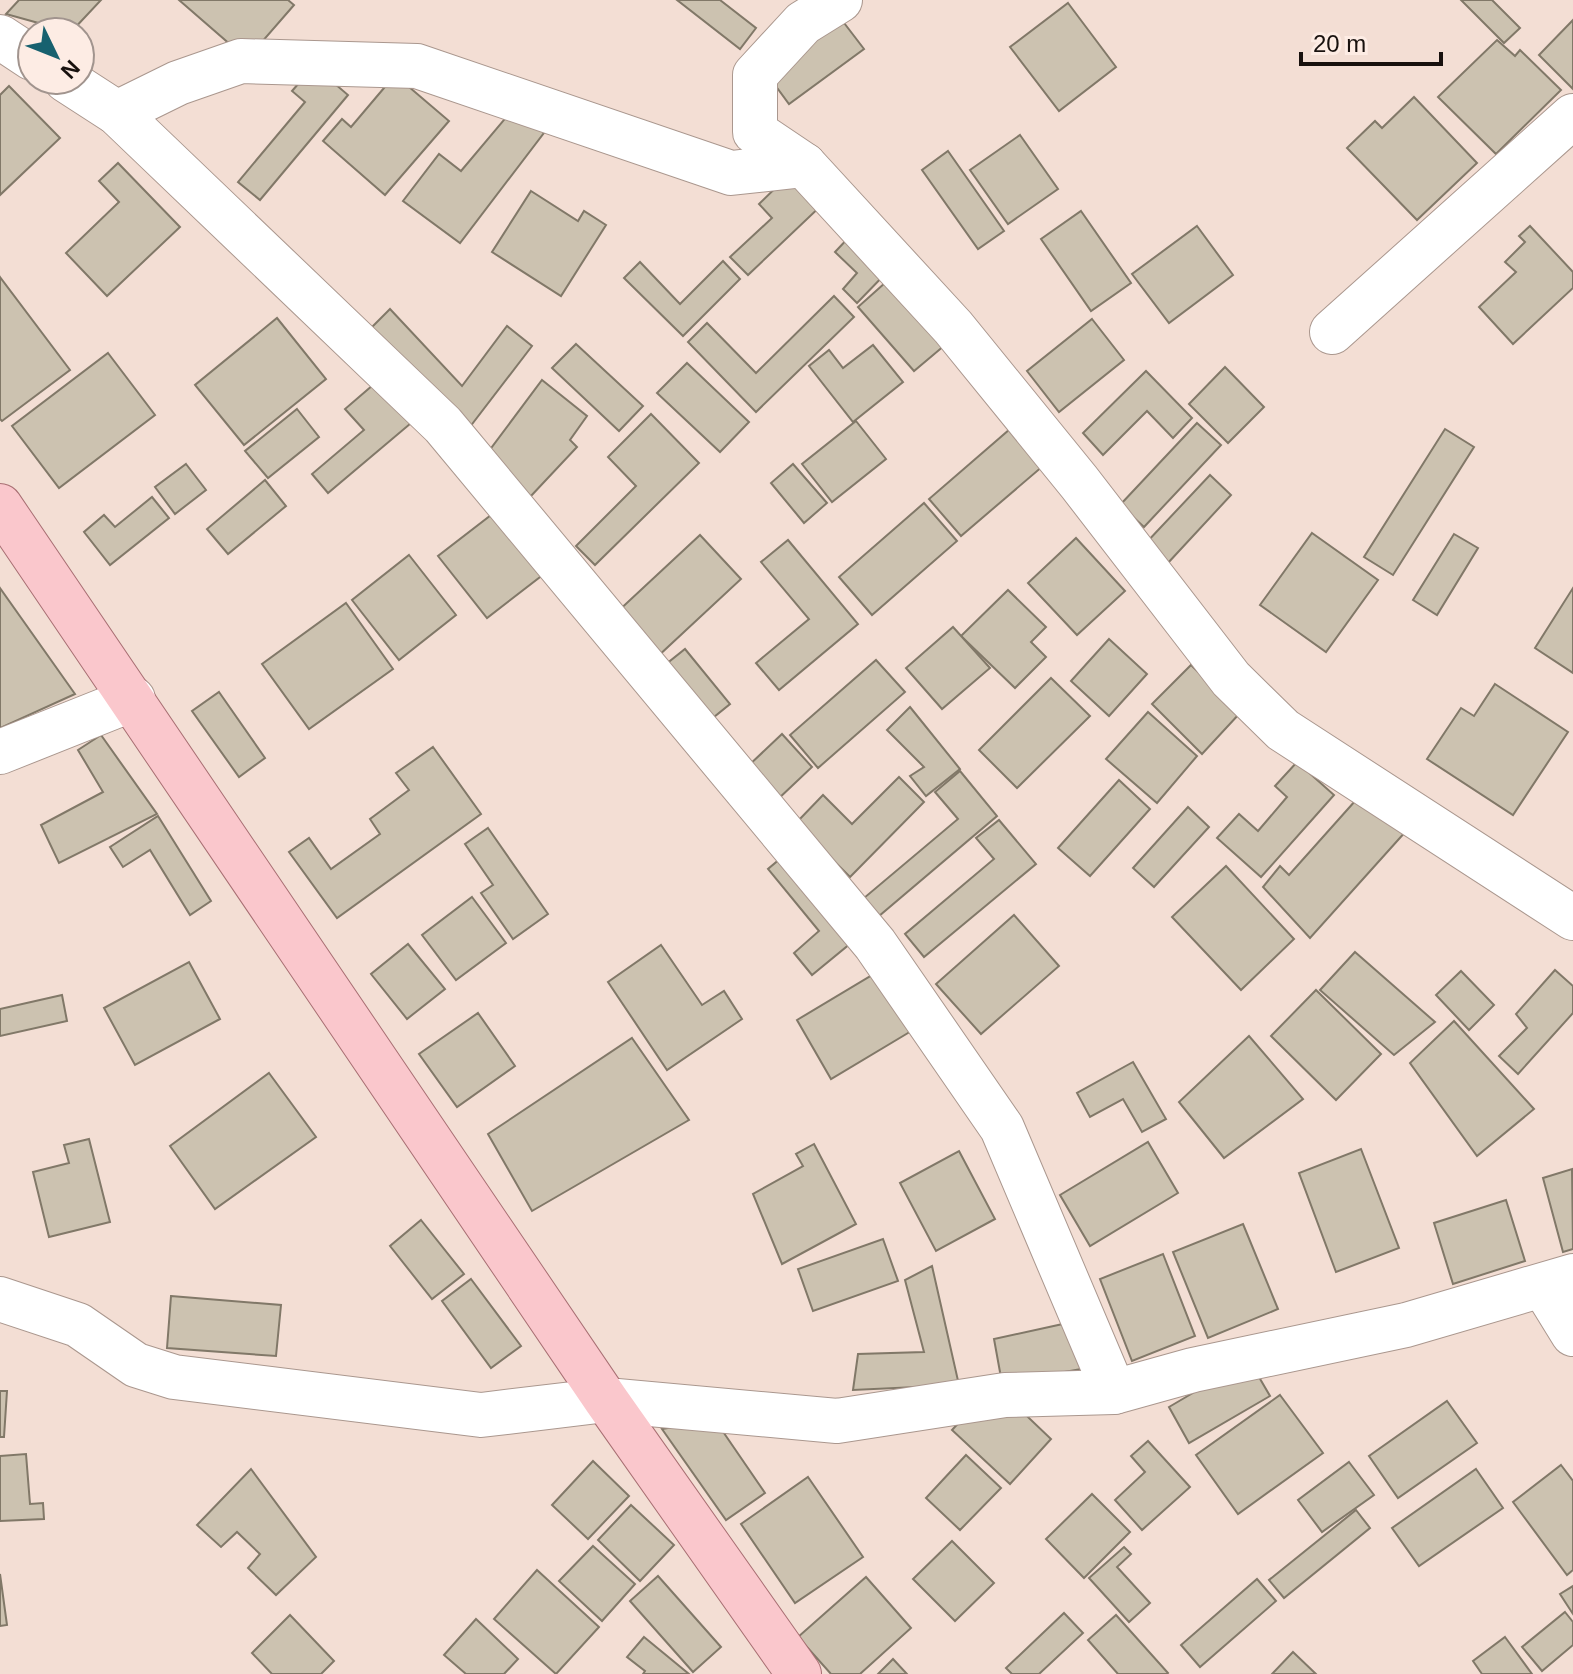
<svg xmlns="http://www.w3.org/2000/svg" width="1573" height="1674" font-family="Helvetica,sans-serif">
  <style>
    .building { fill: #ccc2b0; stroke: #817868; stroke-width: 2 }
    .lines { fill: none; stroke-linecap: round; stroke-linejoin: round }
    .minor-casing { stroke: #aa978e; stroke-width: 46 }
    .major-casing { stroke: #a86f73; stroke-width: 46 }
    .minor { stroke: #fff; stroke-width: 44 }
    .major { stroke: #fac7cc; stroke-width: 44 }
  </style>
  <rect width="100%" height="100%" fill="#f3ded4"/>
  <!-- building -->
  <g class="building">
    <path d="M19,0H101L71,32L6,14Z"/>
    <path d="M179,0H288L294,5L247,59Z"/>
    <path d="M677,0H720L756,28L740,49Z"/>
    <path d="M1461,0H1492L1520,28L1504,43Z"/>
    <path d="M1068,3L1116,67L1059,111L1010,47Z"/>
    <path d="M838,15L864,49L789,104L764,70Z"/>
    <path d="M1573,20V89L1539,55Z"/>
    <path d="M1497,40L1515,56L1520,50L1561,90L1496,154L1438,97Z"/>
    <path d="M314,66L348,95L260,200L238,182L305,102L292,91Z"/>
    <path d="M395,75L449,121L385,195L323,141L342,119L351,127Z"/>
    <path d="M9,86L60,138L0,195V95Z"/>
    <path d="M1414,97L1477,163L1417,220L1347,148L1375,121L1382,128Z"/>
    <path d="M514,108L553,121L460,243L403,201L439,154L461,171Z"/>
    <path d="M1020,135L1058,189L1008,224L970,170Z"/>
    <path d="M948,151L1004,231L978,249L922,170Z"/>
    <path d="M118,163L180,227L107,296L66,253L119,202L99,181Z"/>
    <path d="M795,169L826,201L748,275L730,257L772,218L759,204Z"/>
    <path d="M531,191L578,221L584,211L606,225L561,296L492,252Z"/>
    <path d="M1081,211L1131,283L1091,311L1041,239Z"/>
    <path d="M1197,226L1233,275L1169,323L1132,274Z"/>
    <path d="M1530,226L1573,272V288L1513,344L1479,307L1516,272L1505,262L1525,242L1519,236Z"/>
    <path d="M852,234L889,270L857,303L843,289L857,273L835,252Z"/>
    <path d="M723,261L740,279L683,336L624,278L640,262L680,304Z"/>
    <path d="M895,274L951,340L914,371L858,307Z"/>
    <path d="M0,277L70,370L2,421L0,419Z"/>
    <path d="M834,296L854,317L756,412L688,342L707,323L756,373Z"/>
    <path d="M390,309L462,386L507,326L532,346L466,432L367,332Z"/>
    <path d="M277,318L326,379L244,445L195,385Z"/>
    <path d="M1092,319L1124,360L1059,412L1027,371Z"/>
    <path d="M576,344L643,406L619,431L552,368Z"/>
    <path d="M873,345L903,382L853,422L809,366L829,350L843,368Z"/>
    <path d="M108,353L155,415L59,488L12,426Z"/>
    <path d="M687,363L749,422L720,452L657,393Z"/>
    <path d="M1225,367L1264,407L1228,443L1189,404Z"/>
    <path d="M1146,371L1192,418L1173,438L1147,411L1103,455L1083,433Z"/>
    <path d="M387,373L423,413L328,493L312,474L364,430L345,409Z"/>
    <path d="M542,380L587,416L570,440L577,447L530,497L486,455Z"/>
    <path d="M297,409L319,437L268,478L245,451Z"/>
    <path d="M651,414L699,463L595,565L576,546L636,486L608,457Z"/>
    <path d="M856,421L886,459L832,502L802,464Z"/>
    <path d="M1017,423L1050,460L961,536L929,499Z"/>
    <path d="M1197,423L1221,445L1144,527L1120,505Z"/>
    <path d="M1445,429L1474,447L1393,575L1364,557Z"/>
    <path d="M186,464L206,490L175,514L155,487Z"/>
    <path d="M793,464L827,503L804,523L771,483Z"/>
    <path d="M1210,475L1231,495L1167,564L1145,544Z"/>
    <path d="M265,480L286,506L228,554L207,529Z"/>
    <path d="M152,497L169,518L110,565L84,532L104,515L115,527Z"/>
    <path d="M924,503L957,541L872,615L839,577Z"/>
    <path d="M504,505L553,567L487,618L438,556Z"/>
    <path d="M1312,533L1378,580L1326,652L1260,605Z"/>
    <path d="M1454,534L1478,548L1437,615L1413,600Z"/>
    <path d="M700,535L741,579L656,658L615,614Z"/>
    <path d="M1076,538L1125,591L1077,635L1028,583Z"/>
    <path d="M788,540L858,624L779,690L756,663L809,619L761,562Z"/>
    <path d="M409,555L456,615L399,660L352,600Z"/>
    <path d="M0,588L75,694L0,728Z"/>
    <path d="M1573,588V673L1535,648Z"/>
    <path d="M1008,590L1046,627L1031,642L1046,657L1015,688L961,636Z"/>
    <path d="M346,603L393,669L309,729L262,664Z"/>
    <path d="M953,627L990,668L942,709L906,668Z"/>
    <path d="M1109,639L1147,674L1109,716L1071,681Z"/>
    <path d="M685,649L730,704L709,721L665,665Z"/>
    <path d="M876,660L905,692L818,768L790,735Z"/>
    <path d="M1191,665L1240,713L1202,754L1152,704Z"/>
    <path d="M1051,678L1090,716L1017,788L979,750Z"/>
    <path d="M1495,684L1568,732L1513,815L1427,759L1461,708L1474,716Z"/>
    <path d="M219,692L265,758L239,777L192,711Z"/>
    <path d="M910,707L960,769L926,796L910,776L924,767L887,730Z"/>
    <path d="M1148,712L1197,756L1157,803L1106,759Z"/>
    <path d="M782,734L812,767L777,800L746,768Z"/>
    <path d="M101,735L157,814L59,863L41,825L103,792L78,750Z"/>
    <path d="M433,747L481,814L337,918L289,852L309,838L331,869L380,834L370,819L409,790L396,773Z"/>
    <path d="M1297,762L1334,795L1261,877L1217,838L1239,814L1258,831L1287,797L1275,786Z"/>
    <path d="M960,771L997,816L879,916L864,898L958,819L935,792Z"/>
    <path d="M899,777L924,802L850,877L796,823L823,795L852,824Z"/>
    <path d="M1119,780L1150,809L1090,876L1058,848Z"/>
    <path d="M1364,791L1407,830L1310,938L1263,887L1280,866L1289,875Z"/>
    <path d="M1188,807L1209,827L1154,887L1133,868Z"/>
    <path d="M158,816L211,901L190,915L150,850L123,867L110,847Z"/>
    <path d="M999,820L1036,864L924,957L905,934L994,859L976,838Z"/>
    <path d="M488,828L548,914L513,939L481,893L493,885L465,844Z"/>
    <path d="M787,853L857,938L812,975L794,953L819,931L768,869Z"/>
    <path d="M1226,866L1294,939L1241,990L1172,917Z"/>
    <path d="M472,897L506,943L456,980L422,935Z"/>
    <path d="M1014,915L1059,966L981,1034L936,984Z"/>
    <path d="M408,944L445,989L407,1019L371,974Z"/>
    <path d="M661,945L702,1005L724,991L742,1019L667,1070L608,982Z"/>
    <path d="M1355,952L1435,1022L1394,1055L1320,990Z"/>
    <path d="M189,962L220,1019L135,1065L104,1008Z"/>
    <path d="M884,968L918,1027L831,1079L797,1020Z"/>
    <path d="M1555,970L1573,986V1013L1518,1074L1499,1056L1527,1028L1516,1014Z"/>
    <path d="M1461,971L1494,1005L1469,1030L1436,995Z"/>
    <path d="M1316,990L1381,1054L1336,1100L1271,1036Z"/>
    <path d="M62,995L67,1021L0,1036V1009Z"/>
    <path d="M478,1013L515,1066L457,1107L419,1054Z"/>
    <path d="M1454,1021L1534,1109L1477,1156L1410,1063Z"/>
    <path d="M1249,1036L1303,1099L1224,1158L1179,1102Z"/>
    <path d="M632,1038L689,1120L532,1211L488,1134Z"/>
    <path d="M1133,1062L1166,1119L1142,1132L1123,1099L1090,1117L1077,1093Z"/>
    <path d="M269,1073L316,1137L215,1209L170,1146Z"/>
    <path d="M89,1139L110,1222L49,1237L33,1172L69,1163L64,1145Z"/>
    <path d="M1148,1142L1178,1193L1090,1246L1060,1195Z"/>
    <path d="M814,1144L856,1224L782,1264L753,1194L803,1166L796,1154Z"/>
    <path d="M1361,1149L1399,1248L1336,1272L1299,1173Z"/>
    <path d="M959,1151L995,1219L936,1251L900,1183Z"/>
    <path d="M1572,1169L1573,1249L1563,1252L1543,1178Z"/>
    <path d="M1506,1200L1525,1261L1453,1284L1434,1223Z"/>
    <path d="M421,1220L464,1274L432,1299L390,1246Z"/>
    <path d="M1243,1224L1278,1309L1208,1338L1173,1252Z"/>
    <path d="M883,1239L898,1281L813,1311L798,1269Z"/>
    <path d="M1163,1254L1195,1336L1132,1361L1100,1279Z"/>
    <path d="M932,1266L959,1385L853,1390L858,1354L924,1352L905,1280Z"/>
    <path d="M471,1279L521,1346L491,1368L442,1301Z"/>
    <path d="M171,1296L281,1305L276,1356L167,1348Z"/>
    <path d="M1072,1322L1087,1368L1002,1383L994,1339Z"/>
    <path d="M1249,1360L1270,1396L1189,1443L1169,1407Z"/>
    <path d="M0,1391H7L4,1437H0Z"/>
    <path d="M1280,1395L1323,1453L1238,1514L1196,1455Z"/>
    <path d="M1009,1399L1051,1439L1010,1484L952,1430L977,1403Z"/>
    <path d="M1447,1401L1477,1443L1398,1498L1369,1456Z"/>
    <path d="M715,1420L765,1493L726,1520L662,1429Z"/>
    <path d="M1148,1441L1190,1487L1142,1530L1115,1500L1145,1472L1131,1456Z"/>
    <path d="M26,1454L30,1504L43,1503L44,1519L0,1521V1456Z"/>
    <path d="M966,1455L1001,1488L960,1530L926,1498Z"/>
    <path d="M593,1461L629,1496L588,1539L552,1505Z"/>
    <path d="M1349,1462L1374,1495L1322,1532L1298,1500Z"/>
    <path d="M1561,1465L1573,1481V1570L1567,1575L1513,1502Z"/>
    <path d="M251,1469L316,1557L276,1595L248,1568L260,1554L237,1532L221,1547L197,1525Z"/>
    <path d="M1476,1469L1503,1508L1419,1566L1392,1528Z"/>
    <path d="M808,1477L863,1557L795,1603L741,1524Z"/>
    <path d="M1092,1494L1130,1532L1084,1578L1046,1539Z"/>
    <path d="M631,1505L674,1545L640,1581L598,1540Z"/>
    <path d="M1356,1510L1370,1528L1284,1598L1269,1580Z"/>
    <path d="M952,1541L994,1583L955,1621L913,1579Z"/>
    <path d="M593,1546L635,1584L602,1621L559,1581Z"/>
    <path d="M1124,1547L1131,1554L1117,1567L1150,1603L1129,1622L1089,1578Z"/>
    <path d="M537,1570L599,1627L556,1674L494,1619Z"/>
    <path d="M0,1574L7,1625L0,1626Z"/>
    <path d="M658,1576L721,1647L693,1672L630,1601Z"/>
    <path d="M866,1577L911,1628L860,1674H831L798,1637Z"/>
    <path d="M1257,1579L1276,1601L1200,1667L1181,1645Z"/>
    <path d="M1573,1586V1614L1560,1594Z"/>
    <path d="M1565,1612L1573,1622V1645L1542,1671L1522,1647Z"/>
    <path d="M1064,1613L1083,1633L1039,1674H1012L1006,1668Z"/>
    <path d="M290,1615L334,1661L321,1674H272L252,1653Z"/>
    <path d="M1116,1615L1168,1673L1167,1674H1118L1088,1640Z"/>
    <path d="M476,1619L518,1659L504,1674H466L444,1655Z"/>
    <path d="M644,1637L689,1674H643L645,1671L627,1657Z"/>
    <path d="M1505,1637L1532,1674H1482L1473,1661Z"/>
    <path d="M1293,1652L1316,1674H1272Z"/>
    <path d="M893,1659L907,1674H878Z"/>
  </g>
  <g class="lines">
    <defs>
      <g id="minor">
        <path d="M840,0L803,23L755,75V132L804,165L953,327L1079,482L1231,679L1283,730L1573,918"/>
        <path d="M0,37L32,58"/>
        <path d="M66,80L117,113L443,425L875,944L1002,1128L1114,1392"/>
        <path d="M117,113L178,83L241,61L417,66L731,173L804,165"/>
        <path d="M1332,332L1573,116"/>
        <path d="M0,752L133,699"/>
        <path d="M1544,1287L1573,1334"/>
        <path d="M0,1299L78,1325L136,1365L174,1377L481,1415L606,1400L837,1421L1005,1395L1114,1392L1193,1370L1406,1325L1573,1276"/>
      </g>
      <path id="major" d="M0,506L606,1400L799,1674"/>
    </defs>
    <!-- minor casing -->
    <use href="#minor" class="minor-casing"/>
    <!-- major casing -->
    <use href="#major" class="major-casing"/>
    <!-- minor -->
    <use href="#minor" class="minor"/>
    <!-- major -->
    <use href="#major" class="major"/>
  </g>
  <!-- north arrow -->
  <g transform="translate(56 56) rotate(133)"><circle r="38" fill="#fdece4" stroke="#a1948e" stroke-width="2"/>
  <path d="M0-6L14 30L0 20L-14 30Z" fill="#17616f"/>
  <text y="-12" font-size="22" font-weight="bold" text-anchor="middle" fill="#18110e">N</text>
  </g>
  <!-- scale -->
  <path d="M1301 52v12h140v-12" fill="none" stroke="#18110e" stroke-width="4"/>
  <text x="1313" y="52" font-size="24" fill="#18110e" stroke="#fdece4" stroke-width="6" paint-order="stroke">20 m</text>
</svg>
